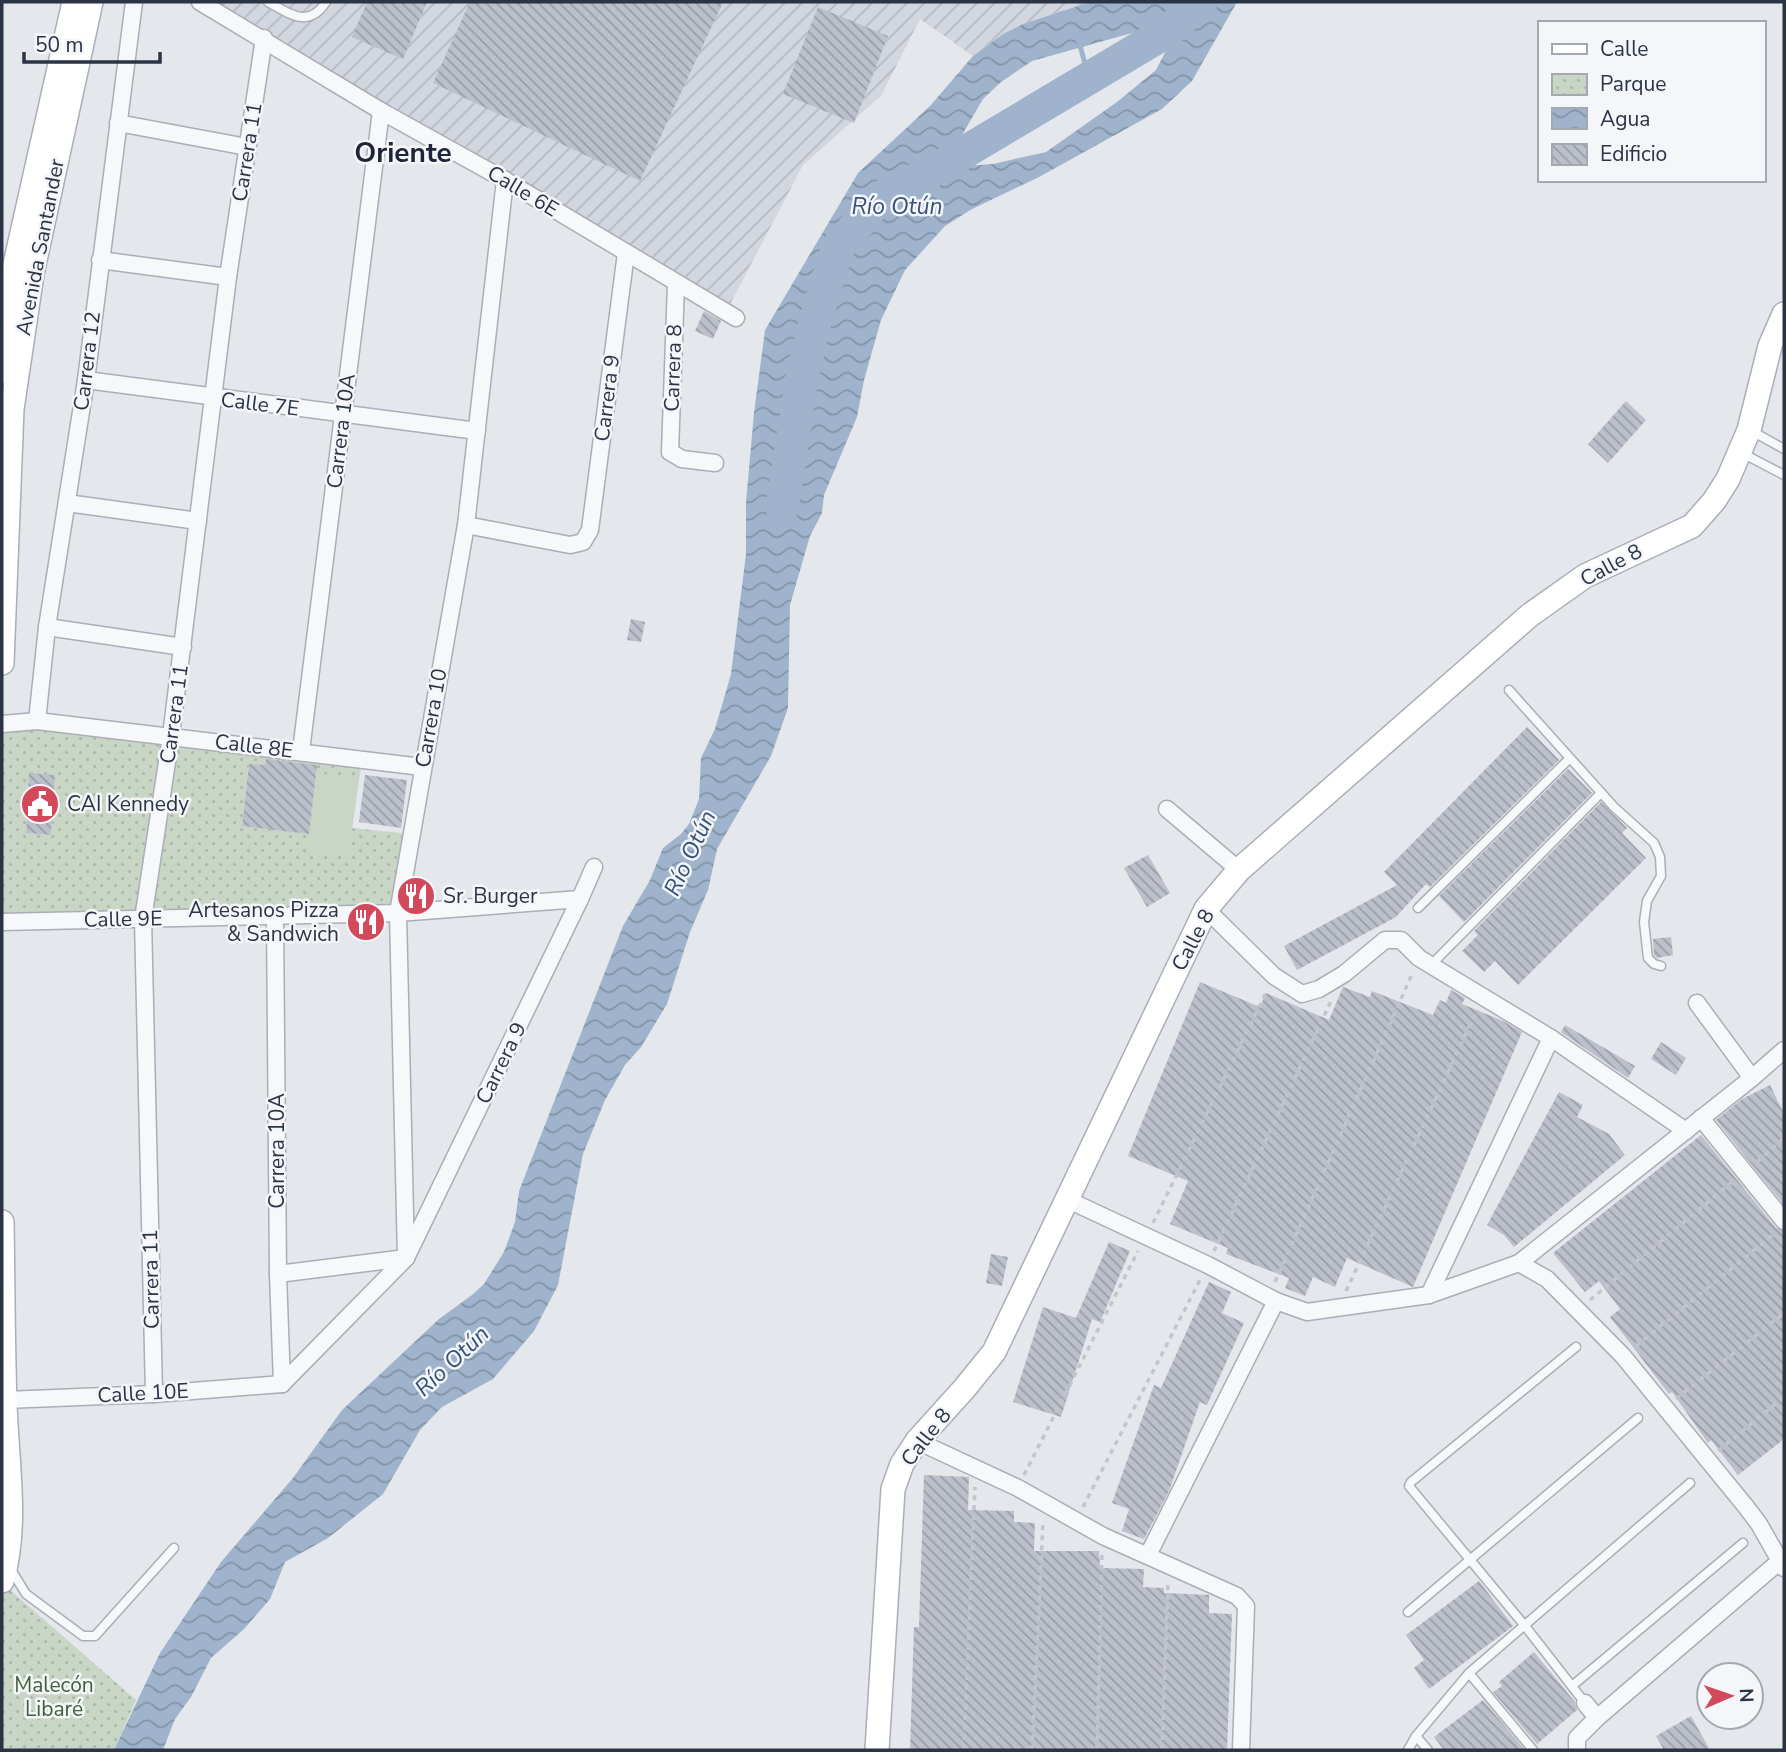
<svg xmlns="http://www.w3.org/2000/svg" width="1786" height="1752" font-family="'Nunito Sans',sans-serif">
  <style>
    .industrial { fill: url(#industrial-furrows) }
    .park { fill: url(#park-dots); fill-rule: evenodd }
    .pitch { fill: #c9d6c5 }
    .water { fill: url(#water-waves); fill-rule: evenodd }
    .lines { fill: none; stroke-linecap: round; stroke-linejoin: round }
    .stream { stroke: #9fb4cc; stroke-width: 5 }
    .river { stroke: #9fb4cc; stroke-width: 33 }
    .building { fill: url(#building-back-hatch) }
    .lane-casing { stroke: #a9aeb7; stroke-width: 11 }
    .street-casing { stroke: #a9aeb7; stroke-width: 19 }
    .secondary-casing { stroke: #a9aeb7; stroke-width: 26 }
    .path { stroke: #c2c5cb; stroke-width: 3.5; stroke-dasharray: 5 5; stroke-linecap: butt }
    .lane { stroke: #f7f8fa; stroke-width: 8 }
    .street { stroke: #f7f8fa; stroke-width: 16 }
    .secondary { stroke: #fff; stroke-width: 23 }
    .labels { text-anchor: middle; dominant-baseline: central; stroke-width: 5; stroke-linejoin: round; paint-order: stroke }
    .street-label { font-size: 21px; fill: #2b3445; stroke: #f4f6f9 }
    .poi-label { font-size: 21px; fill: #2b3445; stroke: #f4f6f9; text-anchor: start }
    .park-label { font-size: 21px; fill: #3f6138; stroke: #f4f6f9 }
    .water-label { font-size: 23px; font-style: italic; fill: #34527a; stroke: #f4f6f9 }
    .district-label { font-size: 28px; font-weight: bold; fill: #1d2536; stroke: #f4f6f9 }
  </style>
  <defs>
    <pattern id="industrial-furrows" width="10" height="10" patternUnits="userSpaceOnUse" patternTransform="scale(1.75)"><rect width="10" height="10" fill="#d2d6de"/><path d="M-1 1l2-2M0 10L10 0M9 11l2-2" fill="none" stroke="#b4b8c0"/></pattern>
    <pattern id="park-dots" width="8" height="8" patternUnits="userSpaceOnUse" patternTransform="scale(1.75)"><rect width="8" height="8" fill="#c9d6c5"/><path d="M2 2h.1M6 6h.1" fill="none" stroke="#adb8ab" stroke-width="1.8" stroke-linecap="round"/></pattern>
    <pattern id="water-waves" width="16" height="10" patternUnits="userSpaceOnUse" patternTransform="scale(1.75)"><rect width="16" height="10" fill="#9fb4cc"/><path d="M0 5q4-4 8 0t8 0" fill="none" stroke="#8293a7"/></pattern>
    <pattern id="building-back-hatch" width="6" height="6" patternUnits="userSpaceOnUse" patternTransform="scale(1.75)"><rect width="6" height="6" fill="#bbc0ca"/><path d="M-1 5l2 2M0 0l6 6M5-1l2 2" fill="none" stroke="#989da6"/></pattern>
  </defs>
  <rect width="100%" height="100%" fill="#e4e7ec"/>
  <!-- industrial -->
  <path class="industrial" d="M200,2H1090L1023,24L1003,34L973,56L920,19L881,96L803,165L726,312Z"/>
  <!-- park -->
  <g class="park">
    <path d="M2,724L362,760L352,828L411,834L398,913L2,922ZM266,759L317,765L242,826L249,764L265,765ZM29,774L55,775L51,835L26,833Z"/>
    <path d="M2,1583L136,1700L114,1750H2Z"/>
  </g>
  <!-- pitch -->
  <path class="pitch" d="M316,773L358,778L349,857L307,852Z"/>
  <!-- water -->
  <path class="water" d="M1090,2H1237L1192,81L1162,109L1039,177L972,209L945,226L905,270L881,320L864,380L857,417L824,495L822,513L810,536L790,605L788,708L771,756L717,849L708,890L690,932L667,1004L641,1047L625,1065L605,1100L583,1154L558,1285L534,1331L493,1379L442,1407L420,1430L383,1494L328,1538L285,1562L270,1599L244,1629L211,1658L191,1697L175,1719L163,1750H114L160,1653L221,1562L293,1478L342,1410L439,1319L472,1295L484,1284L504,1252L515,1222L519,1191L623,926L650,880L663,848L681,834L689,824L699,799L701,758L715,729L731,674L746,554V502L754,413L765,330L858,173L930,106L973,56L1003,34L1023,24ZM1164,24L1172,39L1156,70L1117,102L1046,152L993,164L939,168L962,135L983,99L1001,82L1032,61ZM835,248L841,250L812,399L797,453L786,465L779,455L789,380L812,290Z"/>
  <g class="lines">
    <!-- stream -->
    <path class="stream" d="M1079,42L1089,78"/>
    <!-- river -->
    <path class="river" d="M782,508L802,378L815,322L838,247L881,197L938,168L1168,31L1201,2"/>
  </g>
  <!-- building -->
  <g class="building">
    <path d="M367,2H427L403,59L352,37Z"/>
    <path d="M470,2H723L640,181L433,83Z"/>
    <path d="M818,7L888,36L854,123L783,94Z"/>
    <path d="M704,311L721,321L713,339L695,331Z"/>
    <path d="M1626,401L1646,420L1608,463L1588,444Z"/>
    <path d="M631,619L645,622L641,642L627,640Z"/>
    <path d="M1527,727L1559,760L1430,887L1426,884L1396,917L1297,970L1284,946L1397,885L1384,872Z"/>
    <path d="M266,759L317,765L309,834L242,826L249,764L265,765Z"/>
    <path d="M1568,769L1592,793L1464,922L1439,896Z"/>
    <path d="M29,773L55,775L51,835L26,833Z"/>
    <path d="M365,775L407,780L401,828L359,822Z"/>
    <path d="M1601,802L1627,828L1622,833L1646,858L1518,985L1495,961L1484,972L1462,951L1478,935L1474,931Z"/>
    <path d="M1148,855L1170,893L1147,907L1124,868Z"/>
    <path d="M1671,937L1673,955L1657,958L1654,955L1653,939Z"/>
    <path d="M1200,982L1260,1007L1266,993L1329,1020L1343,987L1370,997L1372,991L1433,1015L1440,1000L1446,1003L1451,990L1465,998L1462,1004L1503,1021L1522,1032L1413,1287L1347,1258L1335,1287L1313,1277L1305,1296L1285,1288L1289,1278L1226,1254L1228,1248L1170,1224L1188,1181L1128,1156Z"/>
    <path d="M1565,1025L1635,1066L1628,1078L1561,1032Z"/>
    <path d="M1661,1042L1686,1058L1676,1075L1651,1059Z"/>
    <path d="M1770,1085L1784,1114V1205L1716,1120L1742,1099Z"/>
    <path d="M1559,1092L1583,1105L1577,1117L1609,1134L1625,1155L1514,1247L1504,1235L1487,1225Z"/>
    <path d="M1701,1135L1776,1228L1784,1231V1439L1738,1475L1711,1440L1708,1443L1672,1392L1669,1394L1610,1317L1620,1309L1599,1281L1585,1292L1553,1253Z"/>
    <path d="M1109,1242L1130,1251L1100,1322L1092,1319L1061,1417L1013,1402L1043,1307L1076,1318Z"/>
    <path d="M991,1254L1008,1257L1002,1286L986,1283Z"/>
    <path d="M1209,1282L1231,1292L1222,1313L1244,1323L1207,1405L1200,1402L1169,1491L1144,1539L1122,1531L1129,1509L1112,1503L1154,1385L1161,1388Z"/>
    <path d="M924,1475L969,1477L968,1510L1014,1511V1522L1035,1523L1034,1551H1099L1100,1568L1144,1569L1143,1587L1164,1588V1593L1209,1595V1613L1232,1614L1227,1750H910L914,1627H919Z"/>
    <path d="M1479,1581L1513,1626L1429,1689L1414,1668L1424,1660L1406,1635Z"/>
    <path d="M1534,1652L1575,1702L1577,1710L1537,1744L1493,1692L1502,1686L1499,1682Z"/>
    <path d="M1483,1700L1525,1750H1444L1434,1737Z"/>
    <path d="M1691,1716L1710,1750H1664L1656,1736Z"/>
  </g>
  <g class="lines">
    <defs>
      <g id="lane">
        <path d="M268,2C290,14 308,29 326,2"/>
        <path d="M1750,430L1784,449"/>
        <path d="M1740,452L1784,475"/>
        <path d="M1509,690L1614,807L1654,843L1660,857L1661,876L1647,901L1644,922L1648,958L1654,964L1661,966"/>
        <path d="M1418,908L1569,759"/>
        <path d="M1431,965L1601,793"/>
        <path d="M1576,1347L1411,1482L1409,1486L1525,1626L1585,1703"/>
        <path d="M10,1568L26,1594L83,1636H95L174,1548"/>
        <path d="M1408,1612L1638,1418"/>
        <path d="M1469,1673L1533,1750"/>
        <path d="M1572,1686L1743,1543"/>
        <path d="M1416,1736L1428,1750"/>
        <path d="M1408,1750L1416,1736L1469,1673L1690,1483"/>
      </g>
      <g id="street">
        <path d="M200,2L381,111L505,180L736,318"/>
        <path d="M118,123L247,147"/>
        <path d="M100,260L228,277"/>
        <path d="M676,284L670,452L682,459L715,463"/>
        <path d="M86,380L477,431"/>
        <path d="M67,503L198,521"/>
        <path d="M466,525L570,545L583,542L590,530L626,253"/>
        <path d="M47,627L183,647"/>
        <path d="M37,721L47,627L86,380L134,2"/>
        <path d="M2,724L37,721L422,767"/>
        <path d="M301,751L381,111"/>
        <path d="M1167,809L1239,870"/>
        <path d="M1206,909L1274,976L1302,994L1319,989L1344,974L1385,940H1401L1419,958L1551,1038L1686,1131"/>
        <path d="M275,917L278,1274L282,1384"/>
        <path d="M2,922L398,913L580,899"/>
        <path d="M1697,1003L1752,1078"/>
        <path d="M1701,1118L1784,1221"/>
        <path d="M1066,1199L1208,1265L1276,1301L1307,1312L1429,1295L1519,1263L1547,1279L1623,1356L1747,1508L1759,1524L1784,1568"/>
        <path d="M406,1258L398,913L466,525L505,180"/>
        <path d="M1519,1263L1752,1078L1784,1050"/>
        <path d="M278,1274L406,1258"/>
        <path d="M1429,1295L1551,1038"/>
        <path d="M282,1384L406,1258L580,899L594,867"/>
        <path d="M154,1394L143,919L171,736L228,277L264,38"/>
        <path d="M5,1400L154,1394L282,1384"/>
        <path d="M917,1441L1018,1488L1103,1536L1237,1596L1246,1606L1241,1750"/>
        <path d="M1148,1555L1276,1301"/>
        <path d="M1585,1703L1597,1718"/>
        <path d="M1577,1750V1738L1597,1718L1781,1560"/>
      </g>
      <g id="secondary">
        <path d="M2,372L13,273L74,2"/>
        <path d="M2,663L12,409L32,274L91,2"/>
        <path d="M2,1222C3,1283 3,1344 5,1405C7,1462 18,1526 2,1581"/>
        <path d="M877,1750L893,1489L902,1464L917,1441L964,1389L994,1352L1206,909L1239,870L1530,615L1585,576L1692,526L1714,501L1728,479L1749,430L1770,346L1784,314"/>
      </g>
    </defs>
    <!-- lane casing -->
    <use href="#lane" class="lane-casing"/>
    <!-- street casing -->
    <use href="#street" class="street-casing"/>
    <!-- secondary casing -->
    <use href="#secondary" class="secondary-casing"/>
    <!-- path -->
    <g class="path">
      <path d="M1757,1162L1784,1138"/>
      <path d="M1153,1223L1267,991"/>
      <path d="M1214,1251L1331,1001"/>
      <path d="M1275,1282L1413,972"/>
      <path d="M1346,1291L1476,1012"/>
      <path d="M1590,1300L1732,1182"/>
      <path d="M1636,1346L1774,1234"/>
      <path d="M1676,1399L1784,1313"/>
      <path d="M1718,1451L1784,1397"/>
      <path d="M1024,1475L1138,1251"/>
      <path d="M1083,1507L1200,1280"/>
      <path d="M964,1750L975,1487"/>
      <path d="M1032,1750L1043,1522"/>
      <path d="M1097,1750L1102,1552"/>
      <path d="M1162,1750L1168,1583"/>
    </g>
    <!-- lane -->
    <use href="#lane" class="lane"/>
    <!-- street -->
    <use href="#street" class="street"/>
    <!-- secondary -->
    <use href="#secondary" class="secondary"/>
  </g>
  <!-- icons -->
  <defs>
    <symbol id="civic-disc" viewBox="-11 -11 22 22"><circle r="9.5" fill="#d1495b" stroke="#f4f6f9"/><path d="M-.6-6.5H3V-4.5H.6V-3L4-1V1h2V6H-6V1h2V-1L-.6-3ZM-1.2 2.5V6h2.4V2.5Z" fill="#fff"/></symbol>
    <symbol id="restaurant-disc" viewBox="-11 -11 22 22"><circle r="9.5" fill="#d1495b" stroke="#f4f6f9"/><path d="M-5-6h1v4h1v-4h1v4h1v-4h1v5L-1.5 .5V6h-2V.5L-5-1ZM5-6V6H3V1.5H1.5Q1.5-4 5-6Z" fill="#fff"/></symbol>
  </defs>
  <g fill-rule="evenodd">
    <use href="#civic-disc" x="18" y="782" width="44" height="44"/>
    <use href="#restaurant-disc" x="394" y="874" width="44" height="44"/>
    <use href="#restaurant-disc" x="344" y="900" width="44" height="44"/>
  </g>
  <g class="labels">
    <!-- street labels -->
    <g class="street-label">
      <text transform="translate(247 152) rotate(-81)">Carrera 11</text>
      <text transform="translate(523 191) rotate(31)">Calle 6E</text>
      <text transform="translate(40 247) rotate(-79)">Avenida Santander</text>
      <text transform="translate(87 361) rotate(-83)">Carrera 12</text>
      <text transform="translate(673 368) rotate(-88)">Carrera 8</text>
      <text transform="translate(607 398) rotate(-83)">Carrera 9</text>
      <text transform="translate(260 404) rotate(7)">Calle 7E</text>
      <text transform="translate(341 431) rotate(-83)">Carrera 10A</text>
      <text transform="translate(1611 565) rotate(-28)">Calle 8</text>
      <text transform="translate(174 714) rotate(-82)">Carrera 11</text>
      <text transform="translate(431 718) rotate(-80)">Carrera 10</text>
      <text transform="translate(254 746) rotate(7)">Calle 8E</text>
      <text transform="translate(123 919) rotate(-1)">Calle 9E</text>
      <text transform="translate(1193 940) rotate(-62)">Calle 8</text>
      <text transform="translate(501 1063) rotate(-64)">Carrera 9</text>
      <text transform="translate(277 1151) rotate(-90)">Carrera 10A</text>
      <text transform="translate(151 1279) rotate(-91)">Carrera 11</text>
      <text transform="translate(143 1393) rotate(-3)">Calle 10E</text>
      <text transform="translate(926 1437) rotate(-52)">Calle 8</text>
    </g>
    <!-- poi labels -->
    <g class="poi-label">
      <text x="67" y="804">CAI Kennedy</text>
      <text x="443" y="896">Sr. Burger</text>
      <text x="339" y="910" text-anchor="end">Artesanos Pizza<tspan x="339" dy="24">&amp; Sandwich</tspan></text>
    </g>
    <!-- park labels -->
    <g class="park-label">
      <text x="54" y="1685">Malecón<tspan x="54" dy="24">Libaré</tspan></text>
    </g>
    <!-- water labels -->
    <g class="water-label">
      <text x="897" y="206">Río Otún</text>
      <text transform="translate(690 853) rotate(-65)">Río Otún</text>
      <text transform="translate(452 1361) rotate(-43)">Río Otún</text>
    </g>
    <!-- district labels -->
    <g class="district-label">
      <text x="403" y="153">Oriente</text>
    </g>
  </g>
  <!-- border -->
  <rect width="1786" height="1752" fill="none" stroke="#2b3445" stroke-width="7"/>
  <!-- legend -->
  <rect x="1538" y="21" width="228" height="161" fill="#f4f6f9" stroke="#a4a8b1" stroke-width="2"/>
  <rect x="1552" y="44" width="35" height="10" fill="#ffffff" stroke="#a4a8b1" stroke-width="2"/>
  <text x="1600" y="56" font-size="21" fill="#2b3445">Calle</text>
  <rect x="1552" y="74" width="35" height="21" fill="url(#park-dots)" stroke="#a4a8b1" stroke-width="2"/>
  <text x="1600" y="91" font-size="21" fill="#2b3445">Parque</text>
  <rect x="1552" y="108" width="35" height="21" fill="url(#water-waves)" stroke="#a4a8b1" stroke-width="2"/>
  <text x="1600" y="126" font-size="21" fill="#2b3445">Agua</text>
  <rect x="1552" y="144" width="35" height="21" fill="url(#building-back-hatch)" stroke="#a4a8b1" stroke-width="2"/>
  <text x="1600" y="161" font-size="21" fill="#2b3445">Edificio</text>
  <!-- north arrow -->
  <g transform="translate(1730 1696) rotate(88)"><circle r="33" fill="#f4f6f9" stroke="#a4a8b1" stroke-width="2"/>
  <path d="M0-5L12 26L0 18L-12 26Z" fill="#d1495b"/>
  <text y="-10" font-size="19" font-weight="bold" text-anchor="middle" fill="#2b3445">N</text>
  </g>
  <!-- scale -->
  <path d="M24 52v10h136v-10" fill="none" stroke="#2b3445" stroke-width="3.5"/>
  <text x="35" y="52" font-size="21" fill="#2b3445" stroke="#f4f6f9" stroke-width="5" paint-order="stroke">50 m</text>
</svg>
